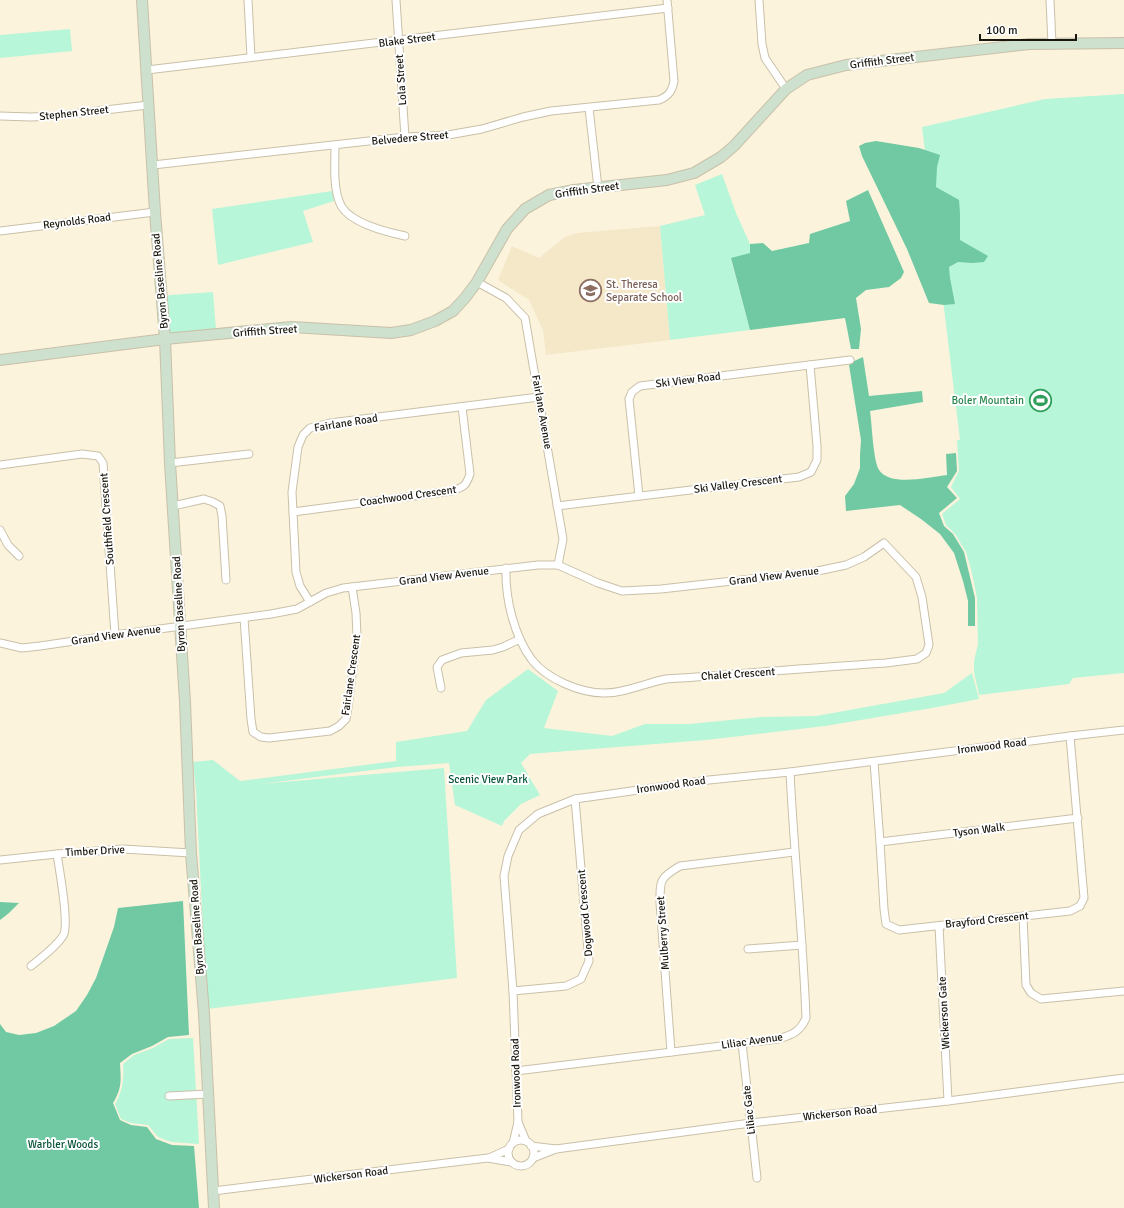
<svg xmlns="http://www.w3.org/2000/svg" width="1124" height="1208" font-family="Signika,sans-serif">
  <style>
    .built { fill: #f4e8c9 }
    .green { fill: #b7f6d8 }
    .forest { fill: #70c9a2 }
    .lines { fill: none; stroke-linecap: round; stroke-linejoin: round }
    .street-casing { stroke: #c9c0a9; stroke-width: 9 }
    .secondary-casing { stroke: #c9c0a9; stroke-width: 12 }
    .street { stroke: #fff; stroke-width: 7 }
    .secondary { stroke: #cee1ce; stroke-width: 10 }
    .labels { text-anchor: middle; dominant-baseline: central; stroke-width: 4; stroke-linejoin: round; paint-order: stroke }
    .street-label { font-size: 11px; fill: #1a170e; stroke: #fff }
    .education-label { font-size: 11px; fill: #785e54; stroke: #fff; text-anchor: start }
    .leisure-label { font-size: 11px; fill: #27864d; stroke: #fff; text-anchor: end }
    .park-label { font-size: 11px; fill: #085339; stroke: #fff }
  </style>
  <rect width="100%" height="100%" fill="#fcf3dc"/>
  <!-- built -->
  <path class="built" d="M660,226L670,340L546,355L543,330L529,300L498,280L512,246L539,258L565,237L577,233Z"/>
  <!-- green -->
  <g class="green">
    <path d="M70,29L72,51L0,58V35Z"/>
    <path d="M1124,94V673L1073,678L1069,684L979,695L974,672V661L978,644L977,598L972,573L966,552L955,534L946,525L942,514L960,499L951,487L959,471L957,440H960L922,127L1045,99Z"/>
    <path d="M722,174L736,213L750,244V253L731,259L750,330L670,340L660,226L705,215L695,185Z"/>
    <path d="M332,191L334,201L303,211L313,242L218,265L212,209Z"/>
    <path d="M213,292L216,330L173,334L169,332L166,296L170,295Z"/>
    <path d="M528,669L558,691L544,728L612,736L645,724H689L761,717L816,716L944,693L972,673L979,699L932,708L825,726L706,740L530,754L521,763L540,795L521,804L504,821L502,826L455,805L449,763L397,767L260,784L444,768L457,978L207,1009L196,791L193,762L213,760L240,781L396,761V742L467,731L486,700Z"/>
    <path d="M193,1038L199,1144L171,1142L158,1137L148,1125L131,1123L121,1119L115,1104C123,1090 124,1080 123,1064L134,1055L153,1048L169,1039Z"/>
  </g>
  <!-- forest -->
  <g class="forest">
    <path d="M876,141L919,148L940,155L937,167L936,187L959,200L960,213V240L988,256L984,262L973,263L958,262L949,267L950,278L955,304L944,305L929,303L907,249L862,156L859,146L865,143Z"/>
    <path d="M868,190L904,272L901,278L889,287L866,290L856,298L861,329L859,349H851L845,318L750,330L731,258L750,253V244L763,243L772,251L809,243L810,234L850,221L846,201Z"/>
    <path d="M863,357L869,396L922,391L923,402L870,411C872,424 873,460 879,470C890,487 930,477 947,475L946,454L956,453L957,471L947,487L957,498L939,513L944,526L953,534L964,552L975,598V626H968V601L963,581L954,553L940,534L921,519L900,505L846,511L845,496L854,484L860,468V455L861,440L849,365L852,362Z"/>
    <path d="M183,901L189,1035L168,1037L152,1046L132,1054L120,1063C121,1081 122,1088 113,1103L120,1120L131,1125L147,1127L156,1139L172,1145L194,1146L199,1208H0V1024L6,1032L19,1035L36,1033L54,1026L76,1011L87,995L96,978L114,927L118,908Z"/>
    <path d="M0,902L19,903L9,913L0,920Z"/>
  </g>
  <g class="lines">
    <defs>
      <g id="street">
        <path d="M248,0L251,57"/>
        <path d="M396,0L405,137"/>
        <path d="M759,0L762,44L765,58L786,89"/>
        <path d="M1050,0L1052,44"/>
        <path d="M147,70L668,8"/>
        <path d="M589,108L598,188"/>
        <path d="M0,116L31,117L54,116L148,105"/>
        <path d="M335,145C335,163 333,184 339,201C345,222 386,232 405,236"/>
        <path d="M153,165L405,137L448,135L482,129L523,117L551,111L659,100C669,96 672,91 674,81L667,0"/>
        <path d="M0,231L155,212"/>
        <path d="M477,282L506,298L525,318L563,539L558,565"/>
        <path d="M170,463L249,454"/>
        <path d="M0,465L82,454L98,456L103,463L115,635"/>
        <path d="M639,496L629,399L632,392L640,386L850,360"/>
        <path d="M173,506L204,499L213,502L220,506L222,516L226,580"/>
        <path d="M557,506L799,477L811,472L817,460V446L810,365"/>
        <path d="M293,512L452,491C464,487 466,486 470,474L462,407"/>
        <path d="M0,530L8,545L19,556"/>
        <path d="M310,602L300,586L296,572L292,492L298,447L303,435L310,428L330,423L539,397"/>
        <path d="M244,618L251,719L253,732L261,737L269,738L330,731L339,726L346,719L348,707L357,636L356,613L352,587"/>
        <path d="M0,643L22,648L40,646L115,635L271,614L297,609L326,593L343,588L352,587L538,565H558L598,583L622,591L661,589L813,572L846,565L864,557L884,543L916,577L922,597L929,645L926,653L917,659L886,663C823,667 759,672 696,677C686,678 676,678 666,679C645,683 626,693 604,693C580,693 547,679 532,660C514,636 505,598 506,568"/>
        <path d="M441,688L437,667L442,660L461,653L493,650L503,647L520,639"/>
        <path d="M874,762L880,842L884,909L886,924L899,930L1070,911L1080,906L1084,898L1070,736"/>
        <path d="M880,842L1078,818"/>
        <path d="M0,860L57,854L123,849L191,853"/>
        <path d="M1023,916L1026,985L1031,993L1041,999L1124,991"/>
        <path d="M939,926L948,1101"/>
        <path d="M748,949L802,945"/>
        <path d="M31,966C42,957 55,948 63,936C70,926 59,868 57,854"/>
        <path d="M513,991L566,986L581,979L589,961L575,799"/>
        <path d="M742,1043L757,1178"/>
        <path d="M671,1052L660,903C660,881 659,878 680,866L794,852"/>
        <path d="M516,1071L778,1039C792,1035 800,1032 806,1018C803,936 794,854 790,772"/>
        <path d="M169,1096L208,1094"/>
        <path d="M518,1122L526,1141"/>
        <circle cx="521" cy="1153" r="13"/>
        <path d="M513,1143L518,1122L513,991L504,876L508,856L519,830L538,814L575,799L709,780L790,772L1070,736L1124,730"/>
        <path d="M531,1146L556,1149"/>
        <path d="M489,1158L509,1149"/>
        <path d="M533,1158L556,1149L751,1123L948,1101L1124,1078"/>
        <path d="M213,1191L488,1158L511,1162"/>
      </g>
      <g id="secondary">
        <path d="M142,0L155,212L165,339L170,463L185,702L191,853L204,1014L214,1208"/>
        <path d="M0,360L165,339L292,327L391,333L411,330L435,321L453,311L465,298L477,282L507,229L525,209L549,195L574,190L667,180L694,173L721,157L734,146L786,89L807,75L846,65L1029,44L1124,43"/>
      </g>
    </defs>
    <!-- street casing -->
    <use href="#street" class="street-casing"/>
    <!-- secondary casing -->
    <use href="#secondary" class="secondary-casing"/>
    <!-- street -->
    <use href="#street" class="street"/>
    <!-- secondary -->
    <use href="#secondary" class="secondary"/>
  </g>
  <!-- icons -->
  <defs>
    <symbol id="school-ring" viewBox="-11 -11 22 22"><circle r="9.5" fill="#fff" stroke="#8d6e63" stroke-width="1.5"/><path d="M0-5L7-2L0 1L-7-2ZM-4 1L0 2.5L4 1V4Q0 6-4 4Z" fill="#8d6e63"/></symbol>
    <symbol id="stadium-ring" viewBox="-11 -11 22 22"><circle r="9.5" fill="#fff" stroke="#2e9e5b" stroke-width="1.5"/><path d="M0-5a6.5 5 0 1 0 0 10a6.5 5 0 1 0 0-10ZM-3.5-1.8h7v3.6h-7Z" fill="#2e9e5b"/></symbol>
  </defs>
  <g fill-rule="evenodd">
    <use href="#school-ring" x="578" y="278" width="25" height="25"/>
    <use href="#stadium-ring" x="1028" y="388" width="25" height="25"/>
  </g>
  <g class="labels">
    <!-- street labels -->
    <g class="street-label">
      <text transform="translate(407 40) rotate(-7)">Blake Street</text>
      <text transform="translate(882 61) rotate(-7)">Griffith Street</text>
      <text transform="translate(401 80) rotate(-94)">Lola Street</text>
      <text transform="translate(74 113) rotate(-6)">Stephen Street</text>
      <text transform="translate(410 138) rotate(-5)">Belvedere Street</text>
      <text transform="translate(587 190) rotate(-8)">Griffith Street</text>
      <text transform="translate(77 221) rotate(-7)">Reynolds Road</text>
      <text transform="translate(160 281) rotate(-95)">Byron Baseline Road</text>
      <text transform="translate(265 331) rotate(-4)">Griffith Street</text>
      <text transform="translate(688 380) rotate(-7)">Ski View Road</text>
      <text transform="translate(542 412) rotate(80)">Fairlane Avenue</text>
      <text transform="translate(346 423) rotate(-9)">Fairlane Road</text>
      <text transform="translate(738 484) rotate(-7)">Ski Valley Crescent</text>
      <text transform="translate(408 496) rotate(-8)">Coachwood Crescent</text>
      <text transform="translate(107 519) rotate(-94)">Southfield Crescent</text>
      <text transform="translate(444 576) rotate(-7)">Grand View Avenue</text>
      <text transform="translate(774 576) rotate(-7)">Grand View Avenue</text>
      <text transform="translate(179 604) rotate(-93)">Byron Baseline Road</text>
      <text transform="translate(116 635) rotate(-8)">Grand View Avenue</text>
      <text transform="translate(738 674) rotate(-4)">Chalet Crescent</text>
      <text transform="translate(351 675) rotate(-82)">Fairlane Crescent</text>
      <text transform="translate(992 746) rotate(-7)">Ironwood Road</text>
      <text transform="translate(671 785) rotate(-8)">Ironwood Road</text>
      <text transform="translate(979 830) rotate(-7)">Tyson Walk</text>
      <text transform="translate(95 851) rotate(-3)">Timber Drive</text>
      <text transform="translate(585 913) rotate(-95)">Dogwood Crescent</text>
      <text transform="translate(987 920) rotate(-6)">Brayford Crescent</text>
      <text transform="translate(197 927) rotate(-94)">Byron Baseline Road</text>
      <text transform="translate(663 933) rotate(-94)">Mulberry Street</text>
      <text transform="translate(944 1013) rotate(-93)">Wickerson Gate</text>
      <text transform="translate(752 1041) rotate(-8)">Liliac Avenue</text>
      <text transform="translate(516 1073) rotate(-92)">Ironwood Road</text>
      <text transform="translate(749 1110) rotate(-96)">Liliac Gate</text>
      <text transform="translate(840 1113) rotate(-6)">Wickerson Road</text>
      <text transform="translate(351 1175) rotate(-7)">Wickerson Road</text>
    </g>
    <!-- education labels -->
    <g class="education-label">
      <text x="606" y="284">St. Theresa<tspan x="606" dy="13">Separate School</tspan></text>
    </g>
    <!-- leisure labels -->
    <g class="leisure-label">
      <text x="1024" y="400">Boler Mountain</text>
    </g>
    <!-- park labels -->
    <g class="park-label">
      <text x="488" y="779">Scenic View Park</text>
      <text x="63" y="1144">Warbler Woods</text>
    </g>
  </g>
  <!-- scale -->
  <path d="M980 34v6h96v-6" fill="none" stroke="#1a170e" stroke-width="2"/>
  <text x="986" y="34" font-size="12" fill="#1a170e" stroke="#ffffff" stroke-width="3" paint-order="stroke">100 m</text>
</svg>
